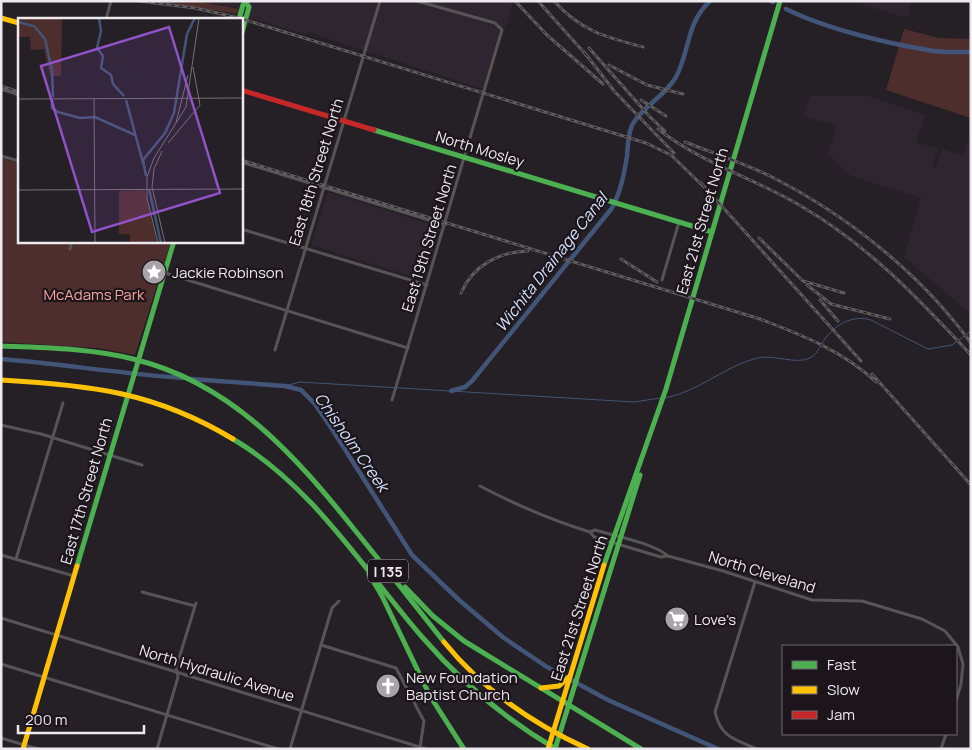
<svg xmlns="http://www.w3.org/2000/svg" width="972" height="750" font-family="Manrope,sans-serif">
  <style>
    .built { fill: #2f2530 }
    .green { fill: #4d2e2c }
    .lines { fill: none; stroke-linecap: round; stroke-linejoin: round }
    .stream { stroke: #425578; stroke-width: 1 }
    .canal { stroke: #425578; stroke-width: 4.5 }
    .street { stroke: #565455; stroke-width: 3 }
    .fast { stroke: #4caf50; stroke-width: 5 }
    .slow { stroke: #ffc107; stroke-width: 5 }
    .jam { stroke: #c62828; stroke-width: 5 }
    .rail-casing { stroke: #5f5d5f; stroke-width: 3 }
    .rail { stroke: #1c151c; stroke-width: 1; stroke-dasharray: 4; stroke-linecap: butt }
    .labels { text-anchor: middle; dominant-baseline: central; stroke-width: 4.5; stroke-linejoin: round; paint-order: stroke }
    .shield { fill: #1c151c; stroke: #afa9af; stroke-width: 1 }
    .shield-label { font-size: 14px; font-weight: bold; fill: #eee9ee }
    .street-label { font-size: 15px; fill: #eee9ee; stroke: #1c151c }
    .poi-label { font-size: 15px; fill: #eee9ee; stroke: #1c151c; text-anchor: start }
    .park-label { font-size: 15px; fill: #f7a69e; stroke: #1c151c }
    .water-label { font-size: 16px; font-style: italic; fill: #d4e3fc; stroke: #1c151c }
    .inset-river { fill: none; stroke: #425578; stroke-width: 2.5 }
    .inset-road { fill: none; stroke: #757075; stroke-width: 1 }
    .view { fill: #9252c8; fill-opacity: 0.15; stroke: #9252c8; stroke-width: 2.5 }
    .inset-edge { fill: none; stroke: #eee9ee; stroke-width: 2.5 }
  </style>
  <rect width="100%" height="100%" fill="#242025"/>
  <!-- built -->
  <g class="built">
    <path d="M196,1H513L506,26L500,32L482,89L308,32L307,35L237,14L238,8Z"/>
    <path d="M850,1H912L907,18Z"/>
    <path d="M810,96H867L925,115L916,142L938,149L932,166L935,168L942,149L963,156L971,134V314L904,257L921,198L851,176L828,154L837,126L804,116Z"/>
    <path d="M328,192L440,227L423,280L311,245Z"/>
  </g>
  <!-- green -->
  <g class="green">
    <path d="M154,1H196L239,9L237,14Z"/>
    <path d="M904,29L939,38L971,39V118L886,90Z"/>
    <path d="M1,158L19,163V241H171L135,355L98,348L1,342Z"/>
  </g>
  <g class="lines">
    <!-- stream -->
    <g class="stream">
      <path d="M285,386L300,382L634,402L661,398"/>
      <path d="M665,398C698,392 725,366 757,358C774,354 796,365 810,358C819,353 821,343 827,336C838,323 854,315 871,320L928,349L952,345L971,331"/>
    </g>
    <!-- canal -->
    <g class="canal">
      <path d="M771,1L773,2"/>
      <path d="M786,9C824,28 885,43 928,50C942,53 957,52 971,52"/>
      <path d="M1,359C62,364 123,374 184,378"/>
      <path d="M191,379L285,386L301,390L315,404L332,429L412,555L459,600L504,638L547,667L608,700L718,749"/>
      <path d="M451,391L465,387L472,381L612,208C621,191 624,174 627,156C628,146 628,130 634,122C645,105 665,96 676,77C690,51 686,23 710,1"/>
    </g>
    <!-- street -->
    <g class="street">
      <path d="M106,19L111,1"/>
      <path d="M1,89L19,95"/>
      <path d="M1,156L19,161"/>
      <path d="M241,162L445,225"/>
      <path d="M241,229L427,285"/>
      <path d="M70,249L72,241"/>
      <path d="M165,273L408,348"/>
      <path d="M662,280L679,222"/>
      <path d="M275,350L380,1"/>
      <path d="M392,400L502,30L495,23L417,1"/>
      <path d="M1,425L41,434L142,465"/>
      <path d="M480,486C516,505 551,520 590,532L594,537L661,557L667,556"/>
      <path d="M590,532L595,530C615,536 653,543 668,556L723,571L812,600L862,601L922,619L945,631L958,647L963,664L961,684L956,701"/>
      <path d="M1,555L74,576"/>
      <path d="M16,559L63,403"/>
      <path d="M755,582L715,712C721,738 735,739 757,749"/>
      <path d="M142,592L195,606"/>
      <path d="M1,618L426,749"/>
      <path d="M321,645L396,668L424,721L420,748"/>
      <path d="M1,664L278,749"/>
      <path d="M1,738L38,749"/>
      <path d="M157,749L178,677L176,668L196,603"/>
      <path d="M290,749L332,608L339,601"/>
      <path d="M941,749L946,734"/>
    </g>
    <!-- fast -->
    <g class="fast">
      <path d="M239,19L243,5L247,1"/>
      <path d="M241,36L249,7L246,3"/>
      <path d="M374,130L712,232"/>
      <path d="M1,346C45,348 90,348 133,359C230,382 294,454 354,529C384,566 414,604 444,642"/>
      <path d="M233,439C314,487 363,569 423,638C462,683 505,719 556,749"/>
      <path d="M604,565L666,389L780,1"/>
      <path d="M77,566L174,241"/>
      <path d="M369,574L382,596L430,696L464,749"/>
      <path d="M405,587L433,616L464,641L641,749"/>
      <path d="M555,749L640,475"/>
    </g>
    <!-- slow -->
    <g class="slow">
      <path d="M1,18L19,23"/>
      <path d="M1,380C90,385 155,392 233,439"/>
      <path d="M444,642C482,689 533,724 588,749"/>
      <path d="M541,688L559,686L570,676"/>
      <path d="M23,749L77,566"/>
      <path d="M548,749L604,565"/>
    </g>
    <!-- jam -->
    <path class="jam" d="M241,90L374,130"/>
    <defs>
      <g id="rail">
        <path d="M139,1L195,8L239,18L646,143L671,155L705,188"/>
        <path d="M515,1L547,35L603,84"/>
        <path d="M538,1L588,57"/>
        <path d="M554,1C581,31 605,37 643,47"/>
        <path d="M589,48L651,118L665,131"/>
        <path d="M584,52L615,92L674,153"/>
        <path d="M609,65L647,85L683,94"/>
        <path d="M1,86L19,92"/>
        <path d="M641,100L666,116"/>
        <path d="M658,129C701,163 754,178 801,206C868,245 919,299 971,355"/>
        <path d="M685,142C713,153 743,163 770,176C847,215 920,273 971,343"/>
        <path d="M241,160L760,319C802,335 843,351 876,382"/>
        <path d="M701,183L861,361"/>
        <path d="M759,238L803,281L844,293"/>
        <path d="M621,259L657,282"/>
        <path d="M807,285L831,304L890,319"/>
        <path d="M461,293C473,265 499,252 528,251"/>
        <path d="M820,300L838,321"/>
        <path d="M872,374L971,485"/>
      </g>
    </defs>
    <!-- rail casing -->
    <use href="#rail" class="rail-casing"/>
    <!-- rail -->
    <use href="#rail" class="rail"/>
  </g>
  <!-- icons -->
  <defs>
    <symbol id="sight-disc" viewBox="-11 -11 22 22"><circle r="9.5" fill="#a7a3a8" stroke="#1c151c"/><path d="M0-6L1.8-2.2L6-1.7L2.9 1.2L3.7 5.4L0 3.3L-3.7 5.4L-2.9 1.2L-6-1.7L-1.8-2.2Z" fill="#fff"/></symbol>
    <symbol id="supermarket-disc" viewBox="-11 -11 22 22"><circle r="9.5" fill="#a7a3a8" stroke="#1c151c"/><path d="M-6-5.5h2.5l.6 2H6L4.5 2H-2.5L-4.4-4H-6ZM-1.5 3.2a1.3 1.3 0 1 0 .1 0ZM3 3.2a1.3 1.3 0 1 0 .1 0Z" fill="#fff"/></symbol>
    <symbol id="church-disc" viewBox="-11 -11 22 22"><circle r="9.5" fill="#a7a3a8" stroke="#1c151c"/><path d="M-1.2-6h2.4v3.5h3.3v2.4h-3.3V6h-2.4V-.1h-3.3v-2.4h3.3Z" fill="#fff"/></symbol>
  </defs>
  <g fill-rule="evenodd">
    <use href="#sight-disc" x="140" y="258" width="28" height="28"/>
    <use href="#supermarket-disc" x="663" y="605" width="28" height="28"/>
    <use href="#church-disc" x="374" y="672" width="28" height="28"/>
  </g>
  <g class="labels">
    <!-- shield labels -->
    <rect class="shield" x="368" y="559.5" width="40" height="23" rx="4"/>
    <g class="shield-label">
      <text x="388" y="571">I 135</text>
    </g>
    <!-- street labels -->
    <g class="street-label">
      <text transform="translate(480 149) rotate(17)">North Mosley</text>
      <text transform="translate(316 172) rotate(-73)">East 18th Street North</text>
      <text transform="translate(702 221) rotate(-74)">East 21st Street North</text>
      <text transform="translate(429 238) rotate(-73)">East 19th Street North</text>
      <text transform="translate(86 491) rotate(-74)">East 17th Street North</text>
      <text transform="translate(762 572) rotate(17)">North Cleveland</text>
      <text transform="translate(579 608) rotate(-72)">East 21st Street North</text>
      <text transform="translate(217 673) rotate(17)">North Hydraulic Avenue</text>
    </g>
    <!-- poi labels -->
    <g class="poi-label">
      <text x="172" y="272">Jackie Robinson</text>
      <text x="694" y="619">Love's</text>
      <text x="406" y="677">New Foundation<tspan x="406" dy="17">Baptist Church</tspan></text>
    </g>
    <!-- park labels -->
    <g class="park-label">
      <text x="94" y="294">McAdams Park</text>
    </g>
    <!-- water labels -->
    <g class="water-label">
      <text transform="translate(551 262) rotate(-52)">Wichita Drainage Canal</text>
      <text transform="translate(352 442) rotate(55)">Chisholm Creek</text>
    </g>
  </g>
  <!-- overview -->
  <g transform="translate(18 18)">
    <rect width="225" height="225" fill="#242025"/>
    <path d="M3,0H44L43,58H32L26,31L13,32L12,19H0ZM127,172L139,225H112V217L101,216V173Z" fill="#4d2e2c"/>
    <path class="inset-river" d="M81,0L83,13L79,30L85,38L83,50L93,57L95,66L106,78M0,4L16,8L27,21L34,53L35,79M34,82V90L40,94L62,100L77,99L117,117M108,82L125,145M128,158L125,142L147,115L156,95L169,16L177,0M131,171L143,225"/>
    <path class="inset-road" d="M0,81L225,80M76,81L77,225M158,105L170,57M150,125L182,87L175,49M144,133L136,151L134,169L147,225M0,172L225,171M140,225L129,180V159L136,140L168,89L181,0"/>
    <path class="view" d="M151,9L202,175L74,214L23,48Z"/>
    <rect width="225" height="225" class="inset-edge"/>
  </g>
  <!-- border -->
  <rect width="972" height="750" fill="none" stroke="#eee9ee" stroke-width="5"/>
  <!-- legend -->
  <rect x="782" y="645" width="175" height="90" fill="#1c151c" stroke="#706a70"/>
  <rect x="792" y="661" width="25" height="8" fill="#4caf50" stroke="#706a70"/>
  <text x="827" y="670" font-size="15" fill="#eee9ee">Fast</text>
  <rect x="792" y="686" width="25" height="8" fill="#ffc107" stroke="#706a70"/>
  <text x="827" y="695" font-size="15" fill="#eee9ee">Slow</text>
  <rect x="792" y="711" width="25" height="8" fill="#c62828" stroke="#706a70"/>
  <text x="827" y="720" font-size="15" fill="#eee9ee">Jam</text>
  <!-- scale -->
  <path d="M18 725v8h126v-8" fill="none" stroke="#eee9ee" stroke-width="2.5"/>
  <text x="25" y="725" font-size="15" fill="#eee9ee" stroke="#1c151c" stroke-width="4" paint-order="stroke">200 m</text>
</svg>
